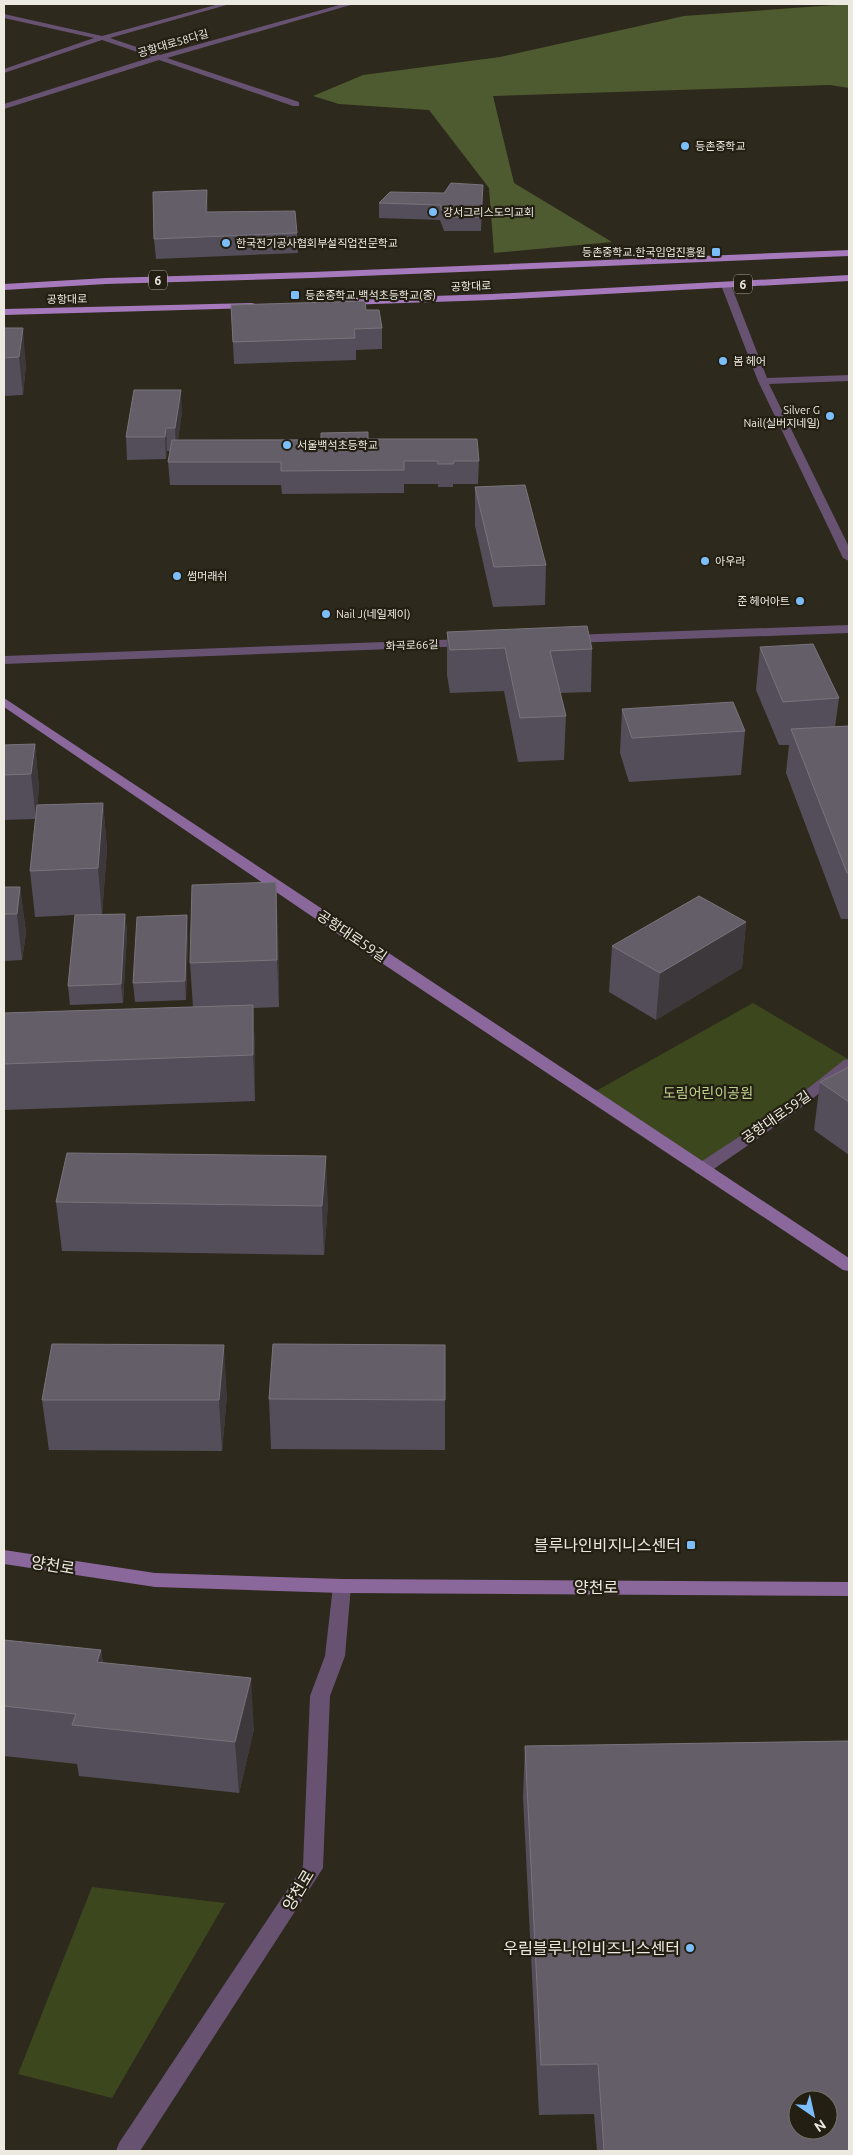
<svg xmlns="http://www.w3.org/2000/svg" width="853" height="2155" font-family="Ubuntu,'Noto Sans KR',sans-serif">
  <style>
    .green { fill: #3c471e }
    .forest { fill: #4e5a2f }
    .lines { fill: none; stroke-linecap: round; stroke-linejoin: round }
    .minor { fill: #675272; fill-rule: evenodd }
    .secondary { fill: #8a689b; fill-rule: evenodd }
    .primary { fill: #a579bb; fill-rule: evenodd }
    .wall { fill: #534e59 }
    .shaded-wall { fill: #3d383b }
    .building { fill: #645e68; stroke: #79747b; fill-rule: evenodd }
    .poi-dot { fill: #7cbef9; stroke: #231f13; stroke-width: 2 }
    .labels { text-anchor: middle; dominant-baseline: central; stroke-width: 4.5; stroke-linejoin: round; paint-order: stroke }
    .far-street-label { font-size: 11px; fill: #ece9e1; stroke: #231f13 }
    .far-poi-label { font-size: 11px; fill: #ece9e1; stroke: #231f13; text-anchor: start }
    .shield { fill: #231f13; stroke: #b0aca3; stroke-width: 1 }
    .shield-label { font-size: 12px; font-weight: bold; fill: #ece9e1 }
    .street-label { font-size: 14px; fill: #ece9e1; stroke: #231f13 }
    .park-label { font-size: 14px; fill: #bfd38c; stroke: #231f13 }
    .near-poi-label { font-size: 16px; fill: #ece9e1; stroke: #231f13; text-anchor: end }
    .near-street-label { font-size: 16px; fill: #ece9e1; stroke: #231f13 }
  </style>
  <rect width="100%" height="100%" fill="#2d291c"/>
  <!-- green -->
  <g class="green">
    <path d="M753,1003L848,1059L782,1111L704,1162L596,1091Z"/>
    <path d="M92,1887L225,1903L112,2098L18,2074Z"/>
  </g>
  <!-- forest -->
  <path class="forest" d="M849,4V88L830,85L493,96L514,183L612,242L494,253L489,188L429,110L339,104L313,96L363,75L500,57L684,16Z"/>
  <g class="lines">
    <!-- minor -->
    <g class="minor">
      <path d="M219,4H230L110,38L160,55L343,4H354L167,58L299,102V106H293L159,60L4,109V104L152,57L102,40L4,73V69L94,38L4,18V14L102,36Z"/>
      <path d="M726,282L731,285L767,378L849,375V381L769,384L849,547V561L843,558L758,381L721,285Z"/>
      <path d="M849,625V633L571,643L565,639L571,635Z"/>
      <path d="M466,639L470,640L472,643L470,646L4,664V656Z"/>
      <path d="M849,1059V1070L793,1114L708,1173H696L694,1169L696,1165L783,1108L844,1060Z"/>
      <path d="M342,1579L349,1581L351,1586L345,1656L330,1696L323,1868L140,2151H116L119,2143L303,1866L310,1696L325,1656L333,1586L335,1581Z"/>
    </g>
    <!-- secondary -->
    <g class="secondary">
      <path d="M4,698L849,1258V1271L843,1270L329,928L4,707Z"/>
      <path d="M4,1550L155,1573L342,1579L849,1582V1596L342,1593L155,1587L4,1564Z"/>
    </g>
    <!-- primary -->
    <g class="primary">
      <path d="M849,250V256L312,278L106,284L4,290V284L106,278L312,272Z"/>
      <path d="M849,275V281L492,300L345,305L340,302L345,299L492,294Z"/>
      <path d="M252,303L255,304V308L4,315V309Z"/>
    </g>
  </g>
  <!-- wall -->
  <g class="wall">
    <path d="M483,185L481,231H444L440,220L379,218V203L444,193Z"/>
    <path d="M208,212L297,233L298,253L156,259L154,239Z"/>
    <path d="M231,305L366,310L382,328V349L356,350V360L234,364Z"/>
    <path d="M4,328L26,365L23,395L4,396Z"/>
    <path d="M182,412L178,440L368,439L479,461L478,484H453V487H438V484H404V493L282,494L281,485H170L168,462L170,451H167L166,459L127,460L126,437Z"/>
    <path d="M475,487L546,565L545,605L493,607L475,526Z"/>
    <path d="M447,632L592,649L591,692L560,693L566,716L564,760L518,762L504,691L450,693L447,675Z"/>
    <path d="M760,647L839,698L835,727L849,726V919H841L786,773L789,745H779L756,690Z"/>
    <path d="M622,709L745,731L741,775L629,782L620,753Z"/>
    <path d="M35,744L39,788L37,805L103,803L107,849L102,914H125L127,932L123,1003L70,1005L68,986L75,915L35,917L30,871L35,819L4,820V745Z"/>
    <path d="M4,887H20L26,933L22,960L4,961Z"/>
    <path d="M746,922L742,968L656,1020L609,992L612,946Z"/>
    <path d="M278,928L279,1007L253,1008L255,1050V1101L4,1110V1013L193,1007L190,963Z"/>
    <path d="M188,934L186,1000L135,1002L133,983Z"/>
    <path d="M849,1067V1155L814,1130L820,1082Z"/>
    <path d="M56,1202L328,1205L324,1255L62,1251Z"/>
    <path d="M445,1345V1450L271,1449L269,1399Z"/>
    <path d="M227,1395L222,1451L49,1450L42,1400Z"/>
    <path d="M4,1640L101,1650L103,1663L254,1729L239,1793L79,1776L77,1764L4,1756Z"/>
    <path d="M525,1746L849,2151H597L594,2114L539,2115L523,1797Z"/>
  </g>
  <!-- shaded-wall -->
  <g class="shaded-wall">
    <path d="M483,185V199L481,231V217Z"/>
    <path d="M207,190L208,210L207,232L206,212Z"/>
    <path d="M23,328L26,365L23,395L19,357Z"/>
    <path d="M181,390L182,412L176,451L175,428Z"/>
    <path d="M166,428L167,451L166,459L165,437Z"/>
    <path d="M35,744L39,788L36,819L31,774Z"/>
    <path d="M103,803L107,849L102,915L98,868Z"/>
    <path d="M276,882L278,928L279,1007L277,960Z"/>
    <path d="M20,887L26,933L22,960L17,914Z"/>
    <path d="M125,914L127,932L123,1003L121,984Z"/>
    <path d="M187,915L188,934L186,1000L185,981Z"/>
    <path d="M746,922L742,968L656,1020L660,973Z"/>
    <path d="M253,1005L255,1050V1101L253,1055Z"/>
    <path d="M326,1156L328,1205L324,1255L322,1206Z"/>
    <path d="M224,1345L227,1395L222,1451L219,1400Z"/>
    <path d="M101,1650L107,1701L97,1662Z"/>
    <path d="M251,1678L254,1729L239,1793L235,1742Z"/>
  </g>
  <!-- building -->
  <g class="building">
    <path d="M451,183L483,185L481,217H444L440,205L379,203L390,192L444,193Z"/>
    <path d="M207,190L206,212L295,211L297,233L154,239L153,192Z"/>
    <path d="M365,301L366,310H379L382,328L354,329L355,338L233,342L231,305Z"/>
    <path d="M4,328H23L19,357L4,358Z"/>
    <path d="M134,390H181L175,428H166L165,437H126Z"/>
    <path d="M368,432V439H477L479,461H454L453,464H438V461H404V470L281,471V462H168L172,440H321V433Z"/>
    <path d="M525,485L546,565L494,567L475,487Z"/>
    <path d="M587,626L592,649L550,651L566,716L520,718L505,648L450,650L447,632Z"/>
    <path d="M813,644L839,698L783,702L760,647Z"/>
    <path d="M733,702L745,731L632,738L622,709Z"/>
    <path d="M849,726V873H847L791,729Z"/>
    <path d="M35,744L31,774L4,775V745Z"/>
    <path d="M103,803L98,868L30,871L37,805Z"/>
    <path d="M276,882L277,960L190,963L192,885Z"/>
    <path d="M4,887H20L17,914H4Z"/>
    <path d="M699,896L746,922L660,973L612,946Z"/>
    <path d="M125,914L121,984L68,986L75,915Z"/>
    <path d="M187,915L185,981L133,983L137,917Z"/>
    <path d="M253,1005V1055L4,1064V1013Z"/>
    <path d="M849,1067V1102L820,1082Z"/>
    <path d="M67,1153L326,1156L322,1206L56,1202Z"/>
    <path d="M52,1344L224,1345L219,1400H42Z"/>
    <path d="M273,1344L445,1345V1400L269,1399Z"/>
    <path d="M4,1640L101,1650L97,1662L251,1678L235,1742L72,1725L76,1714L4,1706Z"/>
    <path d="M849,1741V2151H604L598,2064L541,2065L525,1746ZM798,2100H828V2130H798Z"/>
  </g>
  <!-- markers -->
  <g class="poi-dot">
    <circle cx="685" cy="146" r="5"/>
    <circle cx="433" cy="212" r="5"/>
    <circle cx="226" cy="243" r="5"/>
    <rect x="711" y="247" width="10" height="10" rx="2.5"/>
    <rect x="290" y="290" width="10" height="10" rx="2.5"/>
    <circle cx="723" cy="361" r="5"/>
    <circle cx="830" cy="416" r="5"/>
    <circle cx="287" cy="445" r="5"/>
    <circle cx="705" cy="561" r="5"/>
    <circle cx="177" cy="576" r="5"/>
    <circle cx="800" cy="601" r="5"/>
    <circle cx="326" cy="614" r="5"/>
    <rect x="686" y="1540" width="10" height="10" rx="2.5"/>
    <circle cx="690" cy="1948" r="5"/>
  </g>
  <g class="labels">
    <!-- far-street labels -->
    <g class="far-street-label">
      <text transform="translate(173 43) rotate(-16)">공항대로58다길</text>
      <text transform="translate(471 286) rotate(-2)">공항대로</text>
      <text transform="translate(67 299) rotate(-1)">공항대로</text>
      <text transform="translate(412 645) rotate(-2)">화곡로66길</text>
    </g>
    <!-- far-poi labels -->
    <g class="far-poi-label">
      <text x="695" y="146">등촌중학교</text>
      <text x="443" y="212">강서그리스도의교회</text>
      <text x="236" y="243">한국전기공사협회부설직업전문학교</text>
      <text x="706" y="252" text-anchor="end">등촌중학교.한국임업진흥원</text>
      <text x="305" y="295">등촌중학교.백석초등학교(중)</text>
      <text x="733" y="361">봄 헤어</text>
      <text x="820" y="410" text-anchor="end">Silver G<tspan x="820" dy="13">Nail(실버지네일)</tspan></text>
      <text x="297" y="445">서울백석초등학교</text>
      <text x="715" y="561">아우라</text>
      <text x="187" y="576">썸머래쉬</text>
      <text x="790" y="601" text-anchor="end">준 헤어아트</text>
      <text x="336" y="614">Nail J(네일제이)</text>
    </g>
    <!-- shield labels -->
    <g class="shield">
      <rect x="149" y="270.5" width="18" height="19" rx="4"/>
      <rect x="734" y="274.5" width="18" height="19" rx="4"/>
    </g>
    <g class="shield-label">
      <text x="158" y="280">6</text>
      <text x="743" y="284">6</text>
    </g>
    <!-- street labels -->
    <g class="street-label">
      <text transform="translate(352 936) rotate(34)">공항대로59길</text>
      <text transform="translate(776 1117) rotate(-35)">공항대로59길</text>
    </g>
    <!-- park labels -->
    <g class="park-label">
      <text x="708" y="1093">도림어린이공원</text>
    </g>
    <!-- near-poi labels -->
    <g class="near-poi-label">
      <text x="681" y="1545">블루나인비지니스센터</text>
      <text x="680" y="1948">우림블루나인비즈니스센터</text>
    </g>
    <!-- near-street labels -->
    <g class="near-street-label">
      <text transform="translate(53 1565) rotate(9)">양천로</text>
      <text x="596" y="1587">양천로</text>
      <text transform="translate(298 1890) rotate(-59)">양천로</text>
    </g>
  </g>
  <!-- border -->
  <rect width="853" height="2155" fill="none" stroke="#ece9e1" stroke-width="10"/>
  <!-- north arrow -->
  <g transform="translate(813 2115) rotate(146)"><circle r="24" fill="#231f13" stroke="#737065"/>
  <path d="M0-4L9 19L0 12L-9 19Z" fill="#7cbef9"/>
  <text y="-8" font-size="14" font-weight="bold" text-anchor="middle" fill="#ece9e1">N</text>
  </g>
</svg>
